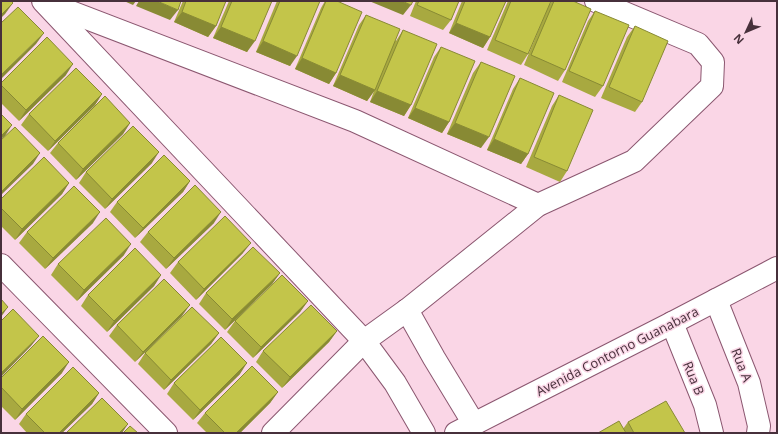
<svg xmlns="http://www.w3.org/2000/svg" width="778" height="434" font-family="'Open Sans',sans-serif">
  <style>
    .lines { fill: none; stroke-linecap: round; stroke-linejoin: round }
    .minor-casing { stroke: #8b5770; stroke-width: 24 }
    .tertiary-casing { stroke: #8b5770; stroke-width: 24 }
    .minor { stroke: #fff; stroke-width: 22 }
    .tertiary { stroke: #fff; stroke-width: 22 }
    .wall { fill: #a8a940 }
    .shaded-wall { fill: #888a34 }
    .building { fill: #c3c54a; stroke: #888a34 }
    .labels { text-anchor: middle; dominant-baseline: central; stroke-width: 3; stroke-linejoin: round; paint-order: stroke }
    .street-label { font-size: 13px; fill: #47303b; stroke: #fad6e6 }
  </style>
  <rect width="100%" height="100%" fill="#fad6e6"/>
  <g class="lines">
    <defs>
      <g id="minor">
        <path d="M43,1L364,341L395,383L424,433"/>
        <path d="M50,4L355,121L538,205"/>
        <path d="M1,265L166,433"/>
        <path d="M716,300L749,383L759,426L758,433"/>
        <path d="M407,310L434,358L474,424"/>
        <path d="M672,323L705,405L712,433"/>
        <path d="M273,433L364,341L407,310L538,205L634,161L712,86L713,62L698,44L596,1"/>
      </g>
      <path id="tertiary" d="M456,433L672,323L777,268"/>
    </defs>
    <!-- minor casing -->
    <use href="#minor" class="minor-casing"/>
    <!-- tertiary casing -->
    <use href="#tertiary" class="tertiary-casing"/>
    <!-- minor -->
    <use href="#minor" class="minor"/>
    <!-- tertiary -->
    <use href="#tertiary" class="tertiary"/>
  </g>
  <!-- wall -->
  <g class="wall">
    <path d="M183,1H226L216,26L208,37L174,22Z"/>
    <path d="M229,1H272L247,52L213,38Z"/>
    <path d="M277,1H320L290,66L256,52Z"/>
    <path d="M325,1H337L336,73L329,84L295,69L321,8Z"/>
    <path d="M416,1H459L451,20L443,30L410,16Z"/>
    <path d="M462,1H506L490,37L483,48L449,33Z"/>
    <path d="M508,1H551L528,54L521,65L487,50Z"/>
    <path d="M552,1H573L565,70L558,81L524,65L549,5Z"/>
    <path d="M595,11L603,86L595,97L562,82L588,21Z"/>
    <path d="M366,15L396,41L403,30L411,105L404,116L370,102L374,91L367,101L333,86L359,25Z"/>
    <path d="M635,26L642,102L635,112L601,98L627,37Z"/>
    <path d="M441,47L449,122L442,133L408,118L434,57Z"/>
    <path d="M481,62V148L447,134L473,73Z"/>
    <path d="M66,75L19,121L1,103V83Z"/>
    <path d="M520,78L528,154L521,164L487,150L513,89Z"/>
    <path d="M102,94L95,105L48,151L21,125L29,114Z"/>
    <path d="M559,95L567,171L560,182L526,167L552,106Z"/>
    <path d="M130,123L123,134L76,180L50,153L58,143Z"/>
    <path d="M152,163L105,209L79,183L86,172Z"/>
    <path d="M190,181L183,192L135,238L110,212L117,202Z"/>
    <path d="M69,183L62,194L15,240L1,226V199Z"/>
    <path d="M93,223L45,269L19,243L27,232Z"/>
    <path d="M214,223L166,269L140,242L148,232Z"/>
    <path d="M243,253L196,300L170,273L178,262Z"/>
    <path d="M124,255L77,301L51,275L58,264Z"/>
    <path d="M280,273L272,284L225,330L199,304L206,293Z"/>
    <path d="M161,275L154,286L107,332L81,306L88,295Z"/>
    <path d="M308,301L300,312L253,358L227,332L235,321Z"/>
    <path d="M182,316L135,362L109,336L117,325Z"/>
    <path d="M337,331L329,342L282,388L256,362L263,351Z"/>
    <path d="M219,333L211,344L164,390L138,364L145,353Z"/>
    <path d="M62,373L15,420L1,406V378Z"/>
    <path d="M240,374L193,420L167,394L174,383Z"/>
    <path d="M278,392L270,403L240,433H207L197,423L205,413Z"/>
    <path d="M99,393L92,404L62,433H27L19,424L26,414Z"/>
    <path d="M628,422L685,433H598L623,429Z"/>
  </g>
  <!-- shaded-wall -->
  <g class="shaded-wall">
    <path d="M124,1H136L133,5Z"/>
    <path d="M139,1H157L178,10L170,20L136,6Z"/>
    <path d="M369,1H402L411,5L403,15Z"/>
    <path d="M13,3L5,14L1,18V15Z"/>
    <path d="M182,12L216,26L208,37L174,22Z"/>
    <path d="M456,23L490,37L483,48L449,33Z"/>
    <path d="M221,27L255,41L247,52L213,38Z"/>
    <path d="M44,33L36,44L1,79V75Z"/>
    <path d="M263,41L297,56L290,66L256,52Z"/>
    <path d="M302,58L336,73L329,84L295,69Z"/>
    <path d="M73,64L66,75L19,121L26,110Z"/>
    <path d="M340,75L375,90L367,101L333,86Z"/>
    <path d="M377,91L411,105L404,116L370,102Z"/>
    <path d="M102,94L95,105L48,151L55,141Z"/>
    <path d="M415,108L449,122L442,133L408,118Z"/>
    <path d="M130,123L123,134L76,180L83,169Z"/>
    <path d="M455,123L489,137L481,148L447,134Z"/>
    <path d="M12,125L5,136L1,139V136Z"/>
    <path d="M494,139L528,154L521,164L487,150Z"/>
    <path d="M159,152L152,163L105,209L112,199Z"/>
    <path d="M40,153L33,164L1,195V192Z"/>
    <path d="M190,181L183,192L135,238L143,228Z"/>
    <path d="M69,183L62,194L15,240L22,229Z"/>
    <path d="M100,212L93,223L45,269L53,258Z"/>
    <path d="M221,212L214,223L166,269L174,258Z"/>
    <path d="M251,243L243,253L196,300L204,289Z"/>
    <path d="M131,244L124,255L77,301L84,290Z"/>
    <path d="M280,273L272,284L225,330L232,319Z"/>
    <path d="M161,275L154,286L107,332L114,321Z"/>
    <path d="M308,301L300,312L253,358L261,347Z"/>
    <path d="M190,305L182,316L135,362L143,352Z"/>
    <path d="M8,307L1,317V314Z"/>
    <path d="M337,331L329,342L282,388L290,377Z"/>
    <path d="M219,333L211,344L164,390L171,380Z"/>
    <path d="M39,336L31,346L1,377V373Z"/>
    <path d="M69,362L62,373L15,420L22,409Z"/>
    <path d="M247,363L240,374L193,420L200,410Z"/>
    <path d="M278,392L270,403L240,433H236Z"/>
    <path d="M99,393L92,404L62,433H59Z"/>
    <path d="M128,424L122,433H119Z"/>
  </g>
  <!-- building -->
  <g class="building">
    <path d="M1,1H11L13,3L1,15Z"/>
    <path d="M157,1H181L178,10Z"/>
    <path d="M186,1H226L216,26L182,12Z"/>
    <path d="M232,1H272L255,41L221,27Z"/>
    <path d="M280,1H320L297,56L263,41Z"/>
    <path d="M326,1H337L362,12L336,73L302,58Z"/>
    <path d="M402,1H413L411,5Z"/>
    <path d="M419,1H459L451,20L417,5Z"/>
    <path d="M465,1H506L490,37L456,23Z"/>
    <path d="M511,1H551L528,54L495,40Z"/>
    <path d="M554,1H573L591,9L565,70L531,55Z"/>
    <path d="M18,7L44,33L1,75V23Z"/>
    <path d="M595,11L629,25L603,86L569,71Z"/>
    <path d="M366,15L400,29L375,90L340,75Z"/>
    <path d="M635,26L668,41L642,102L609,87Z"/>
    <path d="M403,30L437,44L411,105L377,91Z"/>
    <path d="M47,37L73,64L26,110L1,85V83Z"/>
    <path d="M441,47L475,61L449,122L415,108Z"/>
    <path d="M481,62L515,76L489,137L455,123Z"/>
    <path d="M76,68L102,94L55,141L29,114Z"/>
    <path d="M520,78L554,93L528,154L494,139Z"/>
    <path d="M559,95L593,110L567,171L534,157Z"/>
    <path d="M105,96L130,123L83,169L58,143Z"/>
    <path d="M1,114L12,125L1,136Z"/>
    <path d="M133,126L159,152L112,199L86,172Z"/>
    <path d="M15,127L40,153L1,192V140Z"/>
    <path d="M164,155L190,181L143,228L117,202Z"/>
    <path d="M44,157L69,183L22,229L1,208V199Z"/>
    <path d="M195,185L221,212L174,258L148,232Z"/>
    <path d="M74,186L100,212L53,258L27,232Z"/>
    <path d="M225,216L251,243L204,289L178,262Z"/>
    <path d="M106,218L131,244L84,290L58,264Z"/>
    <path d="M253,247L280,273L232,319L206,293Z"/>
    <path d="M135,248L161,275L114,321L88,295Z"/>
    <path d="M282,275L308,301L261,347L235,321Z"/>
    <path d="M164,279L190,305L143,352L117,325Z"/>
    <path d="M1,299L8,307L1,314Z"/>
    <path d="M311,305L337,331L290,377L263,351Z"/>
    <path d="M192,307L219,333L171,380L145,353Z"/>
    <path d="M13,309L39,336L1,373V321Z"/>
    <path d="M43,336L69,362L22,409L1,387V378Z"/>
    <path d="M221,337L247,363L200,410L174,383Z"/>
    <path d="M252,366L278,392L236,433H225L205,413Z"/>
    <path d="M73,367L99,393L59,433H45L26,414Z"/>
    <path d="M102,398L128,424L119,433H66Z"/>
    <path d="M666,401L685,433H634L628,422Z"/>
    <path d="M619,421L626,433H598Z"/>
    <path d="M130,426L138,433H123Z"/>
  </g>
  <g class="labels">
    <!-- street labels -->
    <g class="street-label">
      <text transform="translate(617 351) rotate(-27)">Avenida Contorno Guanabara</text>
      <text transform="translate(742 365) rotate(69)">Rua A</text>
      <text transform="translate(694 378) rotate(68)">Rua B</text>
    </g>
  </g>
  <!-- border -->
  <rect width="778" height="434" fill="none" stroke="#47303b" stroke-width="4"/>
  <!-- north arrow -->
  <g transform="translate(746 32) rotate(226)" stroke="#fad6e6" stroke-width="3" paint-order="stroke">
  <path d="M0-3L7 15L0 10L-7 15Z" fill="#47303b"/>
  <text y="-6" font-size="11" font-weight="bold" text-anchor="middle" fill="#47303b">N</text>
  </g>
</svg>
